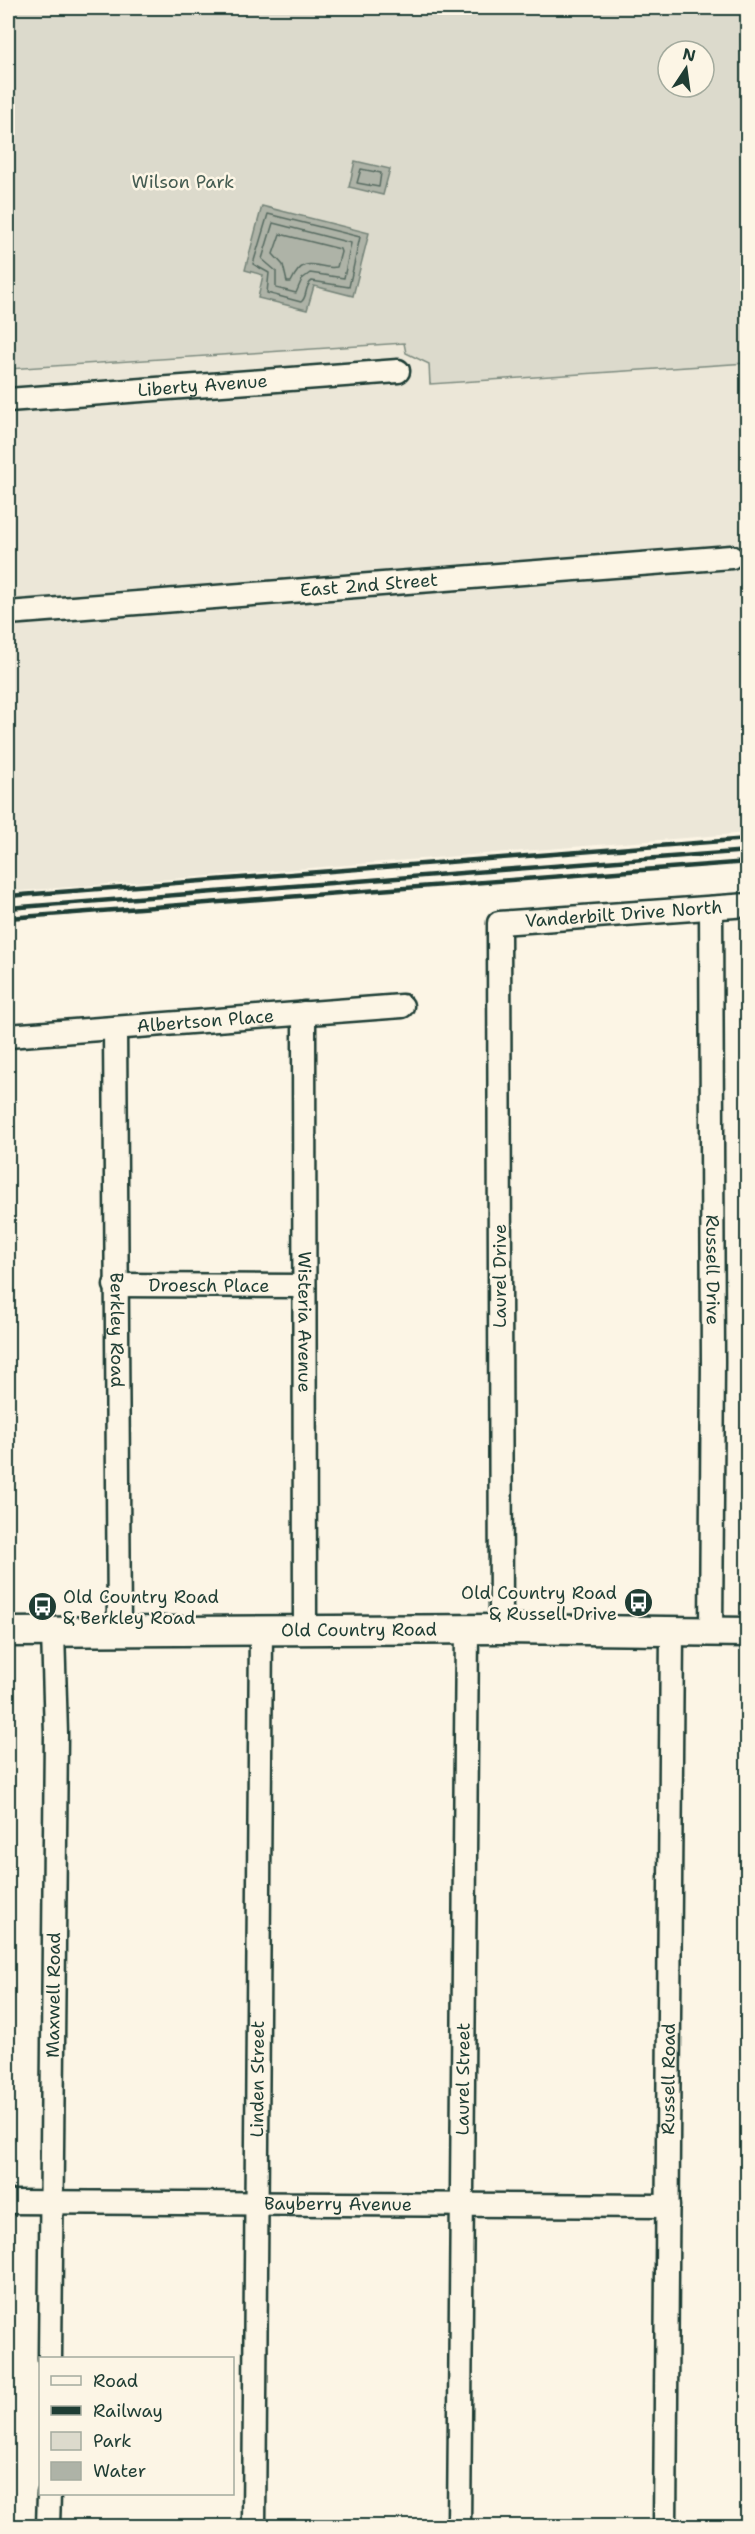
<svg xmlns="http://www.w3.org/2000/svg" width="755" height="2534" font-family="'Shantell Sans',sans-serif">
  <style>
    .built { fill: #ece7d8 }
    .green { fill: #dcdacc; stroke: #7e8c80; stroke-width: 1.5; fill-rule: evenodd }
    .water { fill: #aeb3a7; stroke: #758479; stroke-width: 1.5 }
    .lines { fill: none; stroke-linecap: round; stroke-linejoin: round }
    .shore { stroke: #586c62; stroke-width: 1.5 }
    .minor-casing { stroke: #1f3d34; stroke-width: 27 }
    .major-casing { stroke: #1f3d34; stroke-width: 33 }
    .minor { stroke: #fcf5e5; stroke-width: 22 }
    .major { stroke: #fcf5e5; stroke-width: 28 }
    .rail { stroke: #1f3d34; stroke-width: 4.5 }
    .labels { text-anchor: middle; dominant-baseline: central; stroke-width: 5; stroke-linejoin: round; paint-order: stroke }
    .park-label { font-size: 18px; fill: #455c52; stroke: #fcf5e5 }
    .street-label { font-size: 18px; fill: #1f3d34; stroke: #fcf5e5 }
    .poi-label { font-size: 18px; fill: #1f3d34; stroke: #fcf5e5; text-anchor: end }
  </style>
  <rect width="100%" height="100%" fill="#fcf5e5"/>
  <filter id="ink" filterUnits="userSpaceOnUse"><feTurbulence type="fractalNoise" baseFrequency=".0167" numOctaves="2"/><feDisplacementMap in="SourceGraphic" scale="12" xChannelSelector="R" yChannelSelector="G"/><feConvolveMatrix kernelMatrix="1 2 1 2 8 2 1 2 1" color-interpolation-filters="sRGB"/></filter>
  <g filter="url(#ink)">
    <!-- built -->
    <path class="built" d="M405,342L406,353L429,364L430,384L747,363V833L8,892V369Z"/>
    <!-- green -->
    <path class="green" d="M8,8H747V363L430,384L429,364L406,353L404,343L8,369ZM668,51H704V87H668Z"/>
    <!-- water -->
    <g class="water">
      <path d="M355,161L390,169L383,195L349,187Z"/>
      <path d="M262,206L369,233L353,296L314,286L307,310L258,298L263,275L245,270Z"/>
    </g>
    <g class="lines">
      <!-- shore -->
      <g class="shore">
        <path d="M361,169L381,173L379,187L357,183Z"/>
        <path d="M268,214L360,237L349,287L312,281C304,286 308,297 301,302L267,293L269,273L253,264Z"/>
        <path d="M273,223L351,243L344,278L310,273L302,279L296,293L276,288V271L262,259Z"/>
        <path d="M280,234L340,249L341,252L337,267C318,271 305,251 291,282H287L283,265L273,254Z"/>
      </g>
      <defs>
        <g id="minor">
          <path id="s1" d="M8,400L398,371"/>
          <path id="s2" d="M8,613L731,557"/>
          <path id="s3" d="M711,908L713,1361L711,1632"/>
          <path id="s4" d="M304,1013L305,1630"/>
          <path id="s5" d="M115,1028L119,1631"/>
          <path id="s6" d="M8,1036L402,1006"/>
          <path id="s7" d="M115,1285L304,1286"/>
          <path id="s8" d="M501,1629L499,923L748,905"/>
          <path id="s9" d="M8,2202L668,2206"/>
          <path id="s10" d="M50,2358L56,1734L53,1632"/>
          <path d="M48,2526L49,2494"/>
          <path id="s11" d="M254,2526L261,1630"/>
          <path id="s12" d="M459,2526L467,1631"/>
          <path id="s13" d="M665,2526L672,1631"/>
        </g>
        <g id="major">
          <path id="s14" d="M8,1632L501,1629L748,1632"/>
        </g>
      </defs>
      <!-- minor casing -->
      <use href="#minor" class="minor-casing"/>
      <!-- major casing -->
      <use href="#major" class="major-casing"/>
      <!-- minor -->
      <use href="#minor" class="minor"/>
      <!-- major -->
      <use href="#major" class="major"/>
      <!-- rail -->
      <g class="rail">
        <path d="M8,896L748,839"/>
        <path d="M8,908L748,851"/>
        <path d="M8,918L748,862"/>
      </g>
    </g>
  </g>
  <!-- icons -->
  <defs>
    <symbol id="bus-disc" viewBox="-11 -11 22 22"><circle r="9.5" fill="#1f3d34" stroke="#fcf5e5"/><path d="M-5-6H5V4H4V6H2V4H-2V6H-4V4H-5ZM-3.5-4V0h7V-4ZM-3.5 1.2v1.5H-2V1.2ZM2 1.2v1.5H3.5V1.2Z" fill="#fff"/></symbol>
  </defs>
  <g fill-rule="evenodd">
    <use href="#bus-disc" x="622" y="1586" width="33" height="33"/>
    <use href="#bus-disc" x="26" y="1590" width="33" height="33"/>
  </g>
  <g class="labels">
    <!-- park labels -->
    <g class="park-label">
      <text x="183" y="182">Wilson Park</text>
    </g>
    <!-- street labels -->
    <g class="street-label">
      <text stroke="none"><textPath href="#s1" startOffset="195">Liberty Avenue</textPath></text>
      <text stroke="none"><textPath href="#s2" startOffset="362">East 2nd Street</textPath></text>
      <text stroke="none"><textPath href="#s8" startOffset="831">Vanderbilt Drive North</textPath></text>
      <text stroke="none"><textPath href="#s6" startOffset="198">Albertson Place</textPath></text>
      <text stroke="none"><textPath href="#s3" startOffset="362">Russell Drive</textPath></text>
      <text transform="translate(500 1276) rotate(-90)">Laurel Drive</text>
      <text stroke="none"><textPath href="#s7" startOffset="94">Droesch Place</textPath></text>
      <text stroke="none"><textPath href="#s4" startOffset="309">Wisteria Avenue</textPath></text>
      <text stroke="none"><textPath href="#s5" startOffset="302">Berkley Road</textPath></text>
      <text stroke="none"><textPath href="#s14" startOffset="351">Old Country Road</textPath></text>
      <text stroke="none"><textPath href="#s10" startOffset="363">Maxwell Road</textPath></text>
      <text stroke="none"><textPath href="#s11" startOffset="447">Linden Street</textPath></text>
      <text stroke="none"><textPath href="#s12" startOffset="447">Laurel Street</textPath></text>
      <text stroke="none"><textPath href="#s13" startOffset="447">Russell Road</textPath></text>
      <text stroke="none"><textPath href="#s9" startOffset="330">Bayberry Avenue</textPath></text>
    </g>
    <!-- poi labels -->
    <g class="poi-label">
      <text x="617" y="1593">Old Country Road<tspan x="617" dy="21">&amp; Russell Drive</tspan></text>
      <text x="63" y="1597" text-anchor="start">Old Country Road<tspan x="63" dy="21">&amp; Berkley Road</tspan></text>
    </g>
  </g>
  <!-- margin -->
  <rect width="755" height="2534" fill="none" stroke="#fcf5e5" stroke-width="30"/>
  <rect x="15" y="15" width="725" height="2504" fill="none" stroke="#1f3d34" stroke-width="2" filter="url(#ink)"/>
  <!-- legend -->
  <rect x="39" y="2357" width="195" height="138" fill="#fcf5e5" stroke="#a4ab9e" stroke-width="1.5"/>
  <rect x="51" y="2376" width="30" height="9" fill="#fcf5e5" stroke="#a4ab9e" stroke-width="1.5"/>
  <text x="93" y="2387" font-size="18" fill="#1f3d34">Road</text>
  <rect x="51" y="2406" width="30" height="9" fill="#1f3d34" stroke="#a4ab9e" stroke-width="1.5"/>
  <text x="93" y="2417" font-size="18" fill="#1f3d34">Railway</text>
  <rect x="51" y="2432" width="30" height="18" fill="#dcdacc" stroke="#a4ab9e" stroke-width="1.5"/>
  <text x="93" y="2447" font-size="18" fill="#1f3d34">Park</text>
  <rect x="51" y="2462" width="30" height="18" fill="#aeb3a7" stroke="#a4ab9e" stroke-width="1.5"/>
  <text x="93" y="2477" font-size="18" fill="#1f3d34">Water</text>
  <!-- north arrow -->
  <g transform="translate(686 69) rotate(13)"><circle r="28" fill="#fcf5e5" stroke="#a4ab9e" stroke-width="1.5"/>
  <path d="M0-4.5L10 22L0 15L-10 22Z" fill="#1f3d34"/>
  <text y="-9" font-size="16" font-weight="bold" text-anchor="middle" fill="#1f3d34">N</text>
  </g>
</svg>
